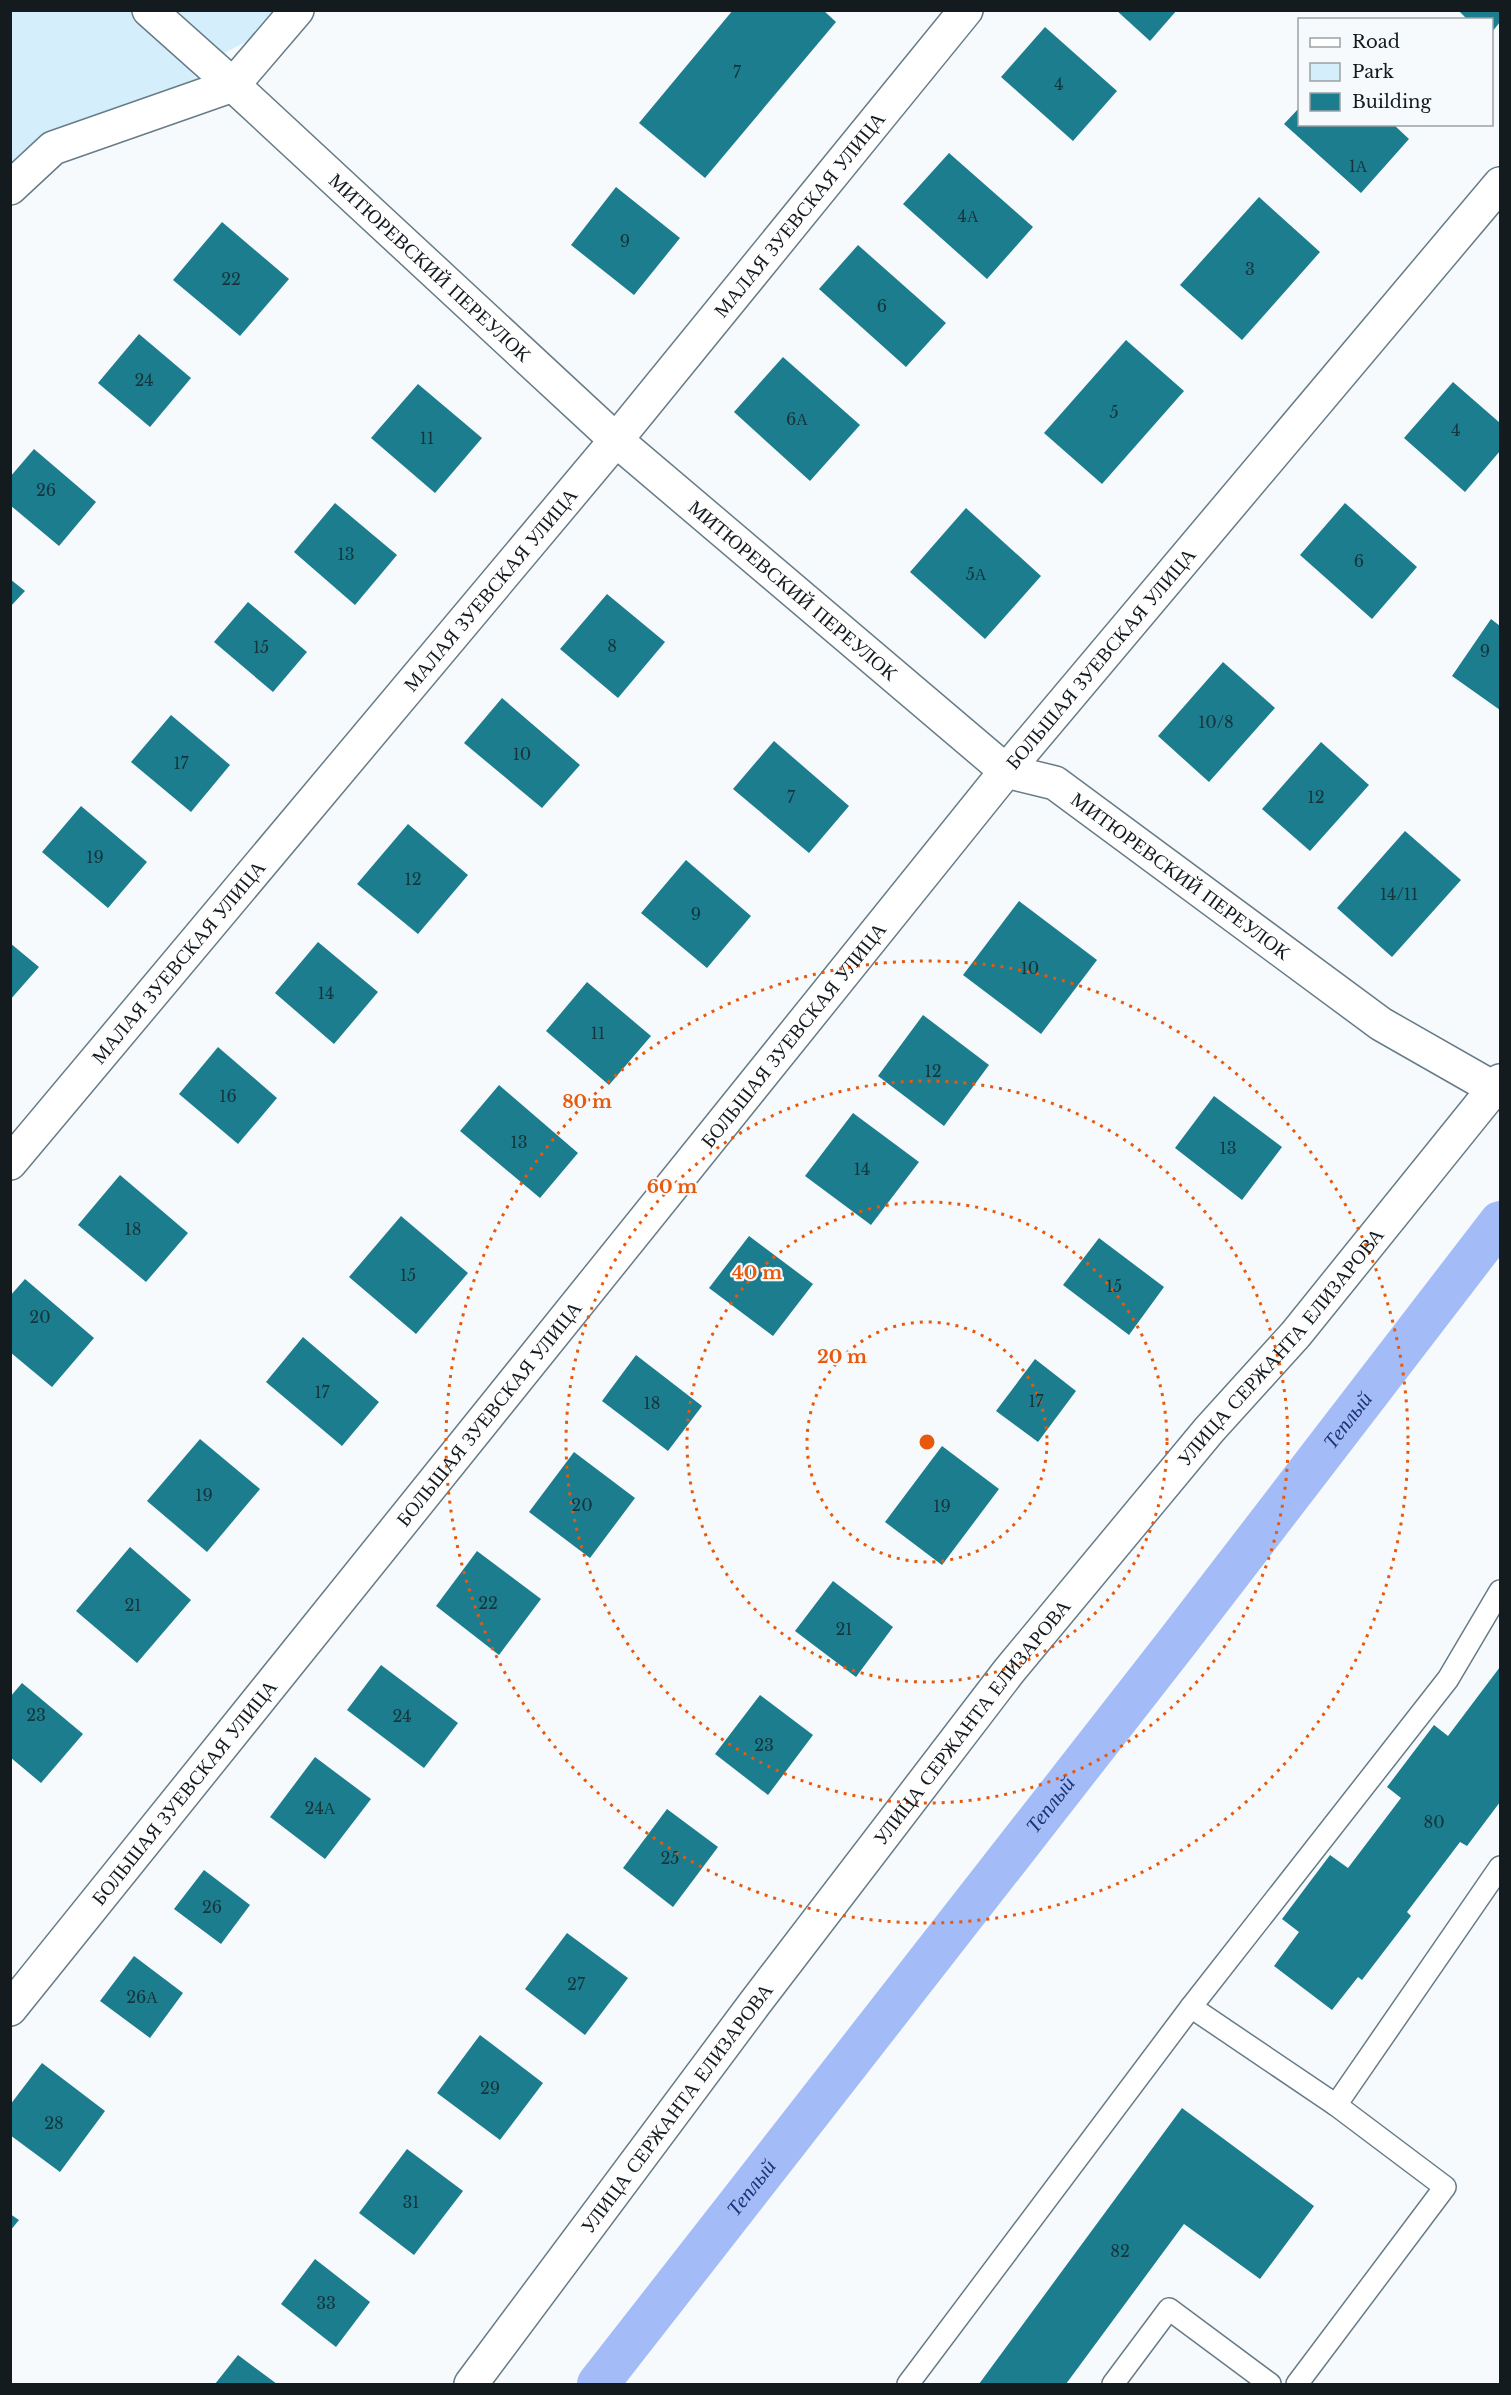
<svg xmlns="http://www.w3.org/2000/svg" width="1511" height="2395" font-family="'Libre Baskerville',serif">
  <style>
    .green { fill: #d4eefb }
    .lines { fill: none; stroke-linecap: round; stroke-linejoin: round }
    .canal { stroke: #a3bbf6; stroke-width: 42 }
    .building { fill: #1c7d8e }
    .lane-casing { stroke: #677c87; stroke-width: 24 }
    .street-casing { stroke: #677c87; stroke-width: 36 }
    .lane { stroke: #fff; stroke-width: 21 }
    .street { stroke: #fff; stroke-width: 33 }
    .ring { fill: none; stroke: #e8590c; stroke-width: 3; stroke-dasharray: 3 6 }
    .labels { text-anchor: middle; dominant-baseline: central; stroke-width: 4.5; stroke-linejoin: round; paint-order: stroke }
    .number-label { font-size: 16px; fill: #15343b }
    .street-label { font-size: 20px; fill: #131b1f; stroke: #f6fafd }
    .water-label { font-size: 21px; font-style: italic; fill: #1e3376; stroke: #f6fafd }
    .centre { fill: #e8590c; stroke: #f6fafd; stroke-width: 3 }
    .ring-label { font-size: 18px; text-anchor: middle; font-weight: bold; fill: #e8590c; stroke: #f6fafd; stroke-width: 4.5; stroke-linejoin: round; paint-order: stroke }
  </style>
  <rect width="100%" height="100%" fill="#f6fafd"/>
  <!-- green -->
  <g class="green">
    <path d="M11,11H133L146,22L199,81L11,170Z"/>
    <path d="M162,11H277L253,38L215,58Z"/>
  </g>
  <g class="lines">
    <!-- canal -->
    <path class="canal" id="s1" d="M598,2384L1178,1641L1500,1222"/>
  </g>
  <!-- building -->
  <g class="building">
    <path d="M733,10H823L836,22L705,178L639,123Z"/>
    <path d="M1116,10H1177L1150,41Z"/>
    <path d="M1458,10H1500V22L1492,32V20H1468Z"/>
    <path d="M1045,27L1117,91L1073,141L1001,77Z"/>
    <path d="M1300,107V124H1393L1409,139L1361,193L1284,124Z"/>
    <path d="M949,153L1033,227L987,279L903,204Z"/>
    <path d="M616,187L680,238L634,295L571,245Z"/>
    <path d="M1259,197L1320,252L1242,340L1180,285Z"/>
    <path d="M222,222L289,279L240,336L173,280Z"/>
    <path d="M858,245L946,323L906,367L819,289Z"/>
    <path d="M139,334L191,378L150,427L98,383Z"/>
    <path d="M1126,340L1184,391L1102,484L1044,433Z"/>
    <path d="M783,357L860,425L810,481L734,412Z"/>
    <path d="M1453,382L1500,423V451L1465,492L1404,438Z"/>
    <path d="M418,384L482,438L435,493L371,438Z"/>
    <path d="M34,449L96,502L59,546L10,505V477Z"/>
    <path d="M335,503L397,555L355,605L294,552Z"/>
    <path d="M1345,503L1417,567L1372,619L1300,555Z"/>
    <path d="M966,508L1041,576L985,639L910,572Z"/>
    <path d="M10,579L25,591L10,607Z"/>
    <path d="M607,594L665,642L618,698L560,649Z"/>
    <path d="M248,602L307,652L273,692L214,642Z"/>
    <path d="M1491,619L1500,626V710L1452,676Z"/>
    <path d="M1223,662L1275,708L1209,782L1158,736Z"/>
    <path d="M502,698L580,765L542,808L464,743Z"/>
    <path d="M171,715L230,765L191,812L131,762Z"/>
    <path d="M774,741L849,806L809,853L733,789Z"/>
    <path d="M1321,742L1369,785L1310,851L1262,809Z"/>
    <path d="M81,806L147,862L108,908L42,852Z"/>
    <path d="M408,824L468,875L418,934L357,884Z"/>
    <path d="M1405,831L1461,880L1392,957L1337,908Z"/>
    <path d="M686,860L751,916L707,968L641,913Z"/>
    <path d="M1019,901L1097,960L1041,1034L963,975Z"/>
    <path d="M318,942L378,992L334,1044L275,993Z"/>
    <path d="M10,943L39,967L10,1000Z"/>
    <path d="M587,982L651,1036L609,1085L546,1031Z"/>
    <path d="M923,1015L989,1065L944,1126L878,1076Z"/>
    <path d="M218,1047L277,1098L238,1144L179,1094Z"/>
    <path d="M499,1085L578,1153L540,1198L460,1131Z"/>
    <path d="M1214,1096L1282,1147L1242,1200L1175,1148Z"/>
    <path d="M853,1113L919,1162L871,1225L805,1176Z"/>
    <path d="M120,1175L188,1233L146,1282L78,1225Z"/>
    <path d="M401,1216L468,1273L416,1334L349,1277Z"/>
    <path d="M749,1236L813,1284L773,1336L709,1288Z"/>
    <path d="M1099,1238L1164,1287L1129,1335L1063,1285Z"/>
    <path d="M25,1279L94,1338L52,1387L10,1352V1296Z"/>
    <path d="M303,1337L379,1402L342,1446L266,1382Z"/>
    <path d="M636,1355L702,1406L668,1451L602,1401Z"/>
    <path d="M1035,1359L1076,1391L1038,1442L996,1411Z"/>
    <path d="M200,1439L260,1489L207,1552L147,1501Z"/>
    <path d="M942,1446L999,1489L942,1565L885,1522Z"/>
    <path d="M574,1452L635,1498L590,1558L529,1512Z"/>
    <path d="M130,1547L191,1600L137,1663L76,1611Z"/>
    <path d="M477,1551L541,1599L499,1655L436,1606Z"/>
    <path d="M833,1581L893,1627L856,1677L795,1631Z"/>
    <path d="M381,1665L458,1723L424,1768L347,1710Z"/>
    <path d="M1500,1667V1802L1467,1846L1460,1842L1407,1912L1411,1916L1362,1980L1358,1977L1332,2010L1274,1966L1299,1932L1282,1919L1330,1855L1348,1868L1401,1798L1387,1787L1434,1725L1448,1736Z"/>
    <path d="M22,1683L83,1734L41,1783L10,1757V1697Z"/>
    <path d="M760,1695L813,1735L768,1795L715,1754Z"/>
    <path d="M315,1757L371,1799L325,1859L270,1817Z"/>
    <path d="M667,1809L718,1847L673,1907L623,1868Z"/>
    <path d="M204,1870L250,1905L221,1944L174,1909Z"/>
    <path d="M567,1933L628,1978L585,2035L525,1989Z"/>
    <path d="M134,1956L183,1993L150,2038L100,2001Z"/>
    <path d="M480,2035L543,2083L500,2140L437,2093Z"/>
    <path d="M42,2063L105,2111L60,2172L10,2135V2105Z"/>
    <path d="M1182,2108L1314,2206L1260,2279L1184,2224L1066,2384H979Z"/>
    <path d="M407,2149L463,2191L414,2255L359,2213Z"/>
    <path d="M10,2214L19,2220L10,2231Z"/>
    <path d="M315,2259L370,2302L336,2347L281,2304Z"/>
    <path d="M238,2355L277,2384H215Z"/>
  </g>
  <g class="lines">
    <defs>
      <g id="lane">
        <path d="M1191,2007L1336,2105L1500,1867"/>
        <path d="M908,2384L1191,2007L1448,1679L1500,1591"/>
        <path d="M1113,2384L1169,2309L1270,2384"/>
        <path d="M1297,2384L1445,2187L1336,2105"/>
      </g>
      <g id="street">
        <path id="s2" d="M149,10L233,85L616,440L1006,771L1055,783L1381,1024L1495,1089"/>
        <path d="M10,188L53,148L233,85L297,10"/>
        <path id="s3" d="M10,1163L616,440L966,10"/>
        <path id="s4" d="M10,2009L1006,771L1500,184"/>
        <path id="s5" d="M471,2384L755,2003L1009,1671L1209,1430L1296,1334L1500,1081"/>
      </g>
    </defs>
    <!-- lane casing -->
    <use href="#lane" class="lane-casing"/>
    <!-- street casing -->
    <use href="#street" class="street-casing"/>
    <!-- lane -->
    <use href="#lane" class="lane"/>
    <!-- street -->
    <use href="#street" class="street"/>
  </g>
  <!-- distance rings -->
  <g class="ring">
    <circle cx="927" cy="1442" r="120"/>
    <circle cx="927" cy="1442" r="240"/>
    <circle cx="927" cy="1442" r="361"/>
    <circle cx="927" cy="1442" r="481"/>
  </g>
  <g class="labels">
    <!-- number labels -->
    <g class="number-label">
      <text x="737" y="72">7</text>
      <text x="1059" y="84">4</text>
      <text x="1358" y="166">1А</text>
      <text x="968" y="216">4А</text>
      <text x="625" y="241">9</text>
      <text x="1250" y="269">3</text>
      <text x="231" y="279">22</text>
      <text x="882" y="306">6</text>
      <text x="144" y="380">24</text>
      <text x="1114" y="412">5</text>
      <text x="797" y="419">6А</text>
      <text x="1456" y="430">4</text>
      <text x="427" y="438">11</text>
      <text x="46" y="490">26</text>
      <text x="346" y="554">13</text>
      <text x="1359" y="561">6</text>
      <text x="976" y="574">5А</text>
      <text x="612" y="646">8</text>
      <text x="261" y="647">15</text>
      <text x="1485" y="651">9</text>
      <text x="1216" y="722">10/8</text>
      <text x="522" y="754">10</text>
      <text x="181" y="763">17</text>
      <text x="791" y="797">7</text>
      <text x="1316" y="797">12</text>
      <text x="95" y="857">19</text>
      <text x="413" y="879">12</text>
      <text x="1399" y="894">14/11</text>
      <text x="696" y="914">9</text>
      <text x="1030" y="968">10</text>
      <text x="326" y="993">14</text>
      <text x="598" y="1033">11</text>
      <text x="933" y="1071">12</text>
      <text x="228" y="1096">16</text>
      <text x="519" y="1142">13</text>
      <text x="1228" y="1148">13</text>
      <text x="862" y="1169">14</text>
      <text x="133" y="1229">18</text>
      <text x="408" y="1275">15</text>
      <text x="1114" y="1286">15</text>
      <text x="40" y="1317">20</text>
      <text x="322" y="1392">17</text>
      <text x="1036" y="1401">17</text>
      <text x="652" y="1403">18</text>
      <text x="204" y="1495">19</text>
      <text x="582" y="1505">20</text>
      <text x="942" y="1506">19</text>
      <text x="488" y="1603">22</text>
      <text x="133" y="1605">21</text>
      <text x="844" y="1629">21</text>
      <text x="36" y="1715">23</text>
      <text x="402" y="1716">24</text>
      <text x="764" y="1745">23</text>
      <text x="320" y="1808">24А</text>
      <text x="1434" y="1822">80</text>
      <text x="670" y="1858">25</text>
      <text x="212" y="1907">26</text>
      <text x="576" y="1984">27</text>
      <text x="142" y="1997">26А</text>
      <text x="490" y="2088">29</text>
      <text x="54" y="2123">28</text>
      <text x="411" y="2202">31</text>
      <text x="1120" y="2251">82</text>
      <text x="326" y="2303">33</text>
    </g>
    <!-- street labels -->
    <g class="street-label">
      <text stroke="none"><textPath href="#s3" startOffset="1234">МАЛАЯ ЗУЕВСКАЯ УЛИЦА</textPath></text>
      <text stroke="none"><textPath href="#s2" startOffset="381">МИТЮРЕВСКИЙ ПЕРЕУЛОК</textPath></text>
      <text stroke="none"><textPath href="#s3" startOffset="748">МАЛАЯ ЗУЕВСКАЯ УЛИЦА</textPath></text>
      <text stroke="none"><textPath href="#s2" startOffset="867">МИТЮРЕВСКИЙ ПЕРЕУЛОК</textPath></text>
      <text stroke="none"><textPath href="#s4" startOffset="1736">БОЛЬШАЯ ЗУЕВСКАЯ УЛИЦА</textPath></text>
      <text stroke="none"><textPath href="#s2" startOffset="1353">МИТЮРЕВСКИЙ ПЕРЕУЛОК</textPath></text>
      <text stroke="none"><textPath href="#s3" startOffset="262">МАЛАЯ ЗУЕВСКАЯ УЛИЦА</textPath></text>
      <text stroke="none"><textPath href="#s4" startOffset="1250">БОЛЬШАЯ ЗУЕВСКАЯ УЛИЦА</textPath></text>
      <text stroke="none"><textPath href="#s5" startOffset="1316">УЛИЦА СЕРЖАНТА ЕЛИЗАРОВА</textPath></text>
      <text stroke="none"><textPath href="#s4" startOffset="764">БОЛЬШАЯ ЗУЕВСКАЯ УЛИЦА</textPath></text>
      <text stroke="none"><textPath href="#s5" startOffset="830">УЛИЦА СЕРЖАНТА ЕЛИЗАРОВА</textPath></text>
      <text stroke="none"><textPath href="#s4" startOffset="278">БОЛЬШАЯ ЗУЕВСКАЯ УЛИЦА</textPath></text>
      <text stroke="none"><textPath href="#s5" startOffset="344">УЛИЦА СЕРЖАНТА ЕЛИЗАРОВА</textPath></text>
    </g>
    <!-- water labels -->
    <g class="water-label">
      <text stroke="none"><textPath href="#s1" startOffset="1221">Теплый</textPath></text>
      <text stroke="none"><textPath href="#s1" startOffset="735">Теплый</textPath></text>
      <text stroke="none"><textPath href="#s1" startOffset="249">Теплый</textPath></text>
    </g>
  </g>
  <circle cx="927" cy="1442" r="9" class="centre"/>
  <g class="ring-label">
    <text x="587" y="1108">80 m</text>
    <text x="672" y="1193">60 m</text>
    <text x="757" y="1279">40 m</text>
    <text x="842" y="1363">20 m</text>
  </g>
  <!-- border -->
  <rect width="1511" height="2395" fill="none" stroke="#131b1f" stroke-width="24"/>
  <!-- legend -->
  <rect x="1298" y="18" width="195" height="108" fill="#f6fafd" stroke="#9ba1a4" stroke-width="1.5"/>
  <rect x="1310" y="38" width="30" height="9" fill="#ffffff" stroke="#9ba1a4" stroke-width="1.5"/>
  <text x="1352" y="48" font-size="18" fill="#131b1f">Road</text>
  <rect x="1310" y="63" width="30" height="18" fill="#d4eefb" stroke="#9ba1a4" stroke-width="1.5"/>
  <text x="1352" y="78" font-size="18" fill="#131b1f">Park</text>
  <rect x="1310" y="93" width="30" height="18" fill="#1c7d8e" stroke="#9ba1a4" stroke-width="1.5"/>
  <text x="1352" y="108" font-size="18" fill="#131b1f">Building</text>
</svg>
